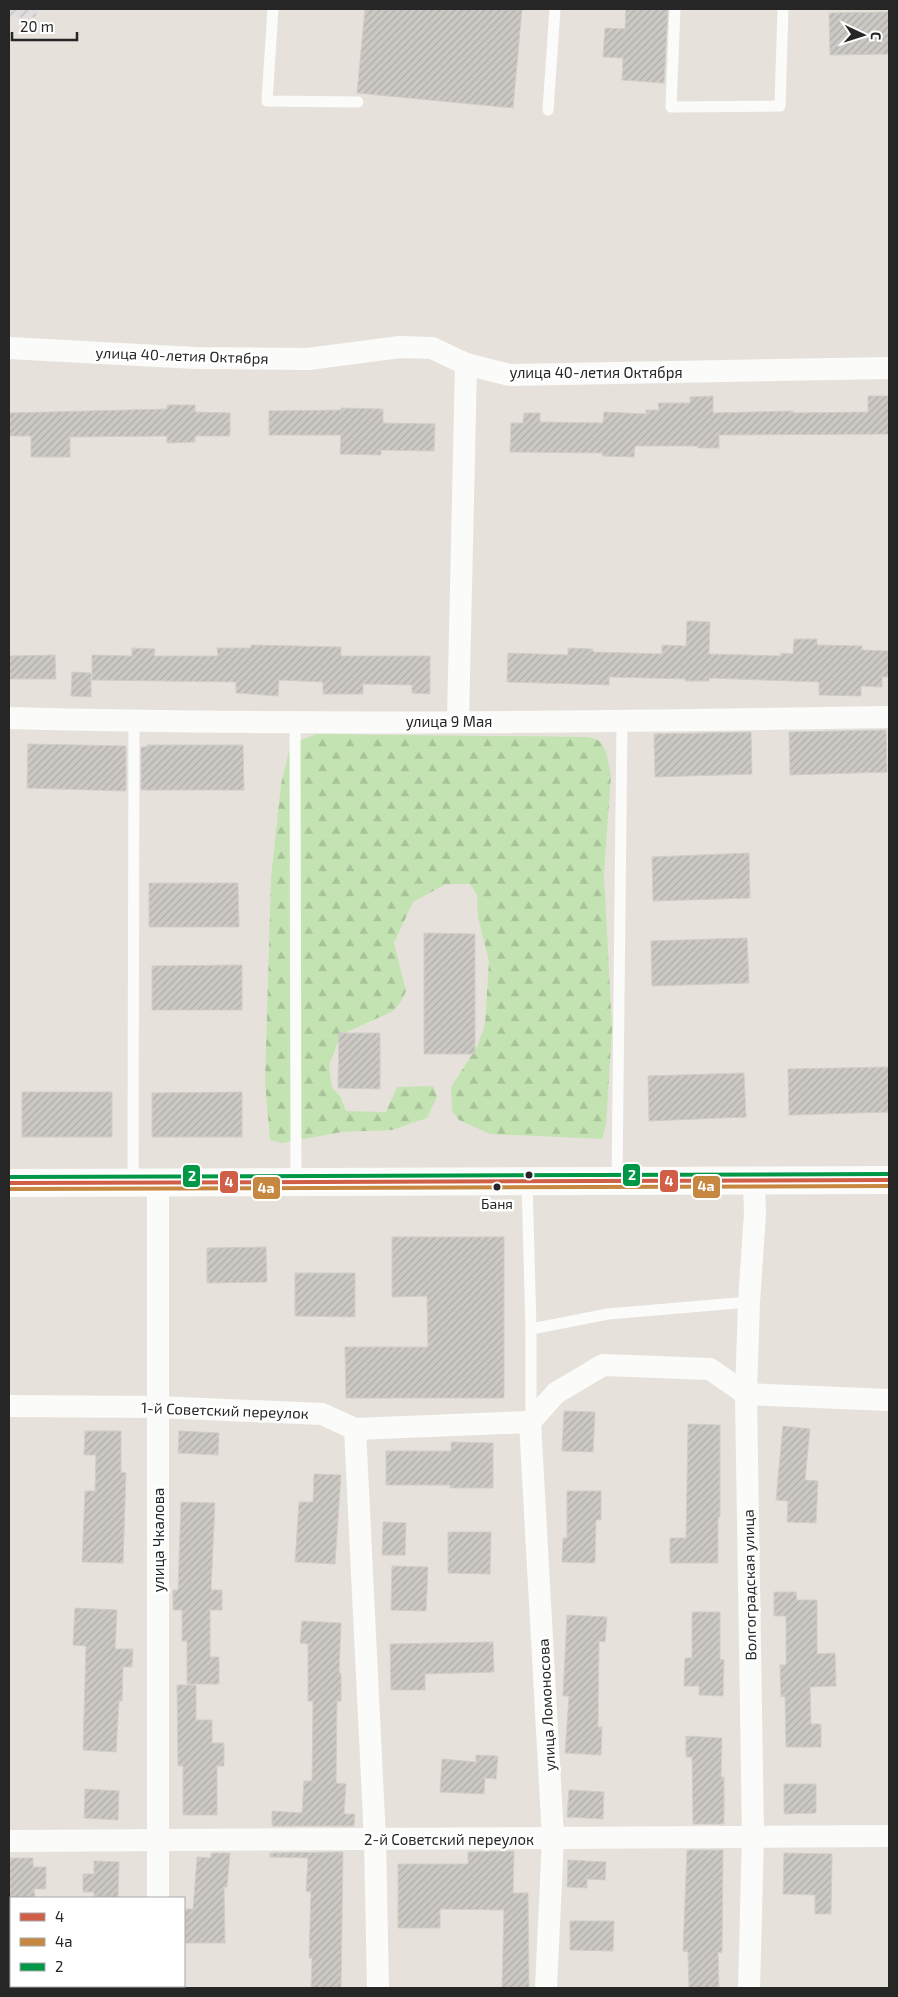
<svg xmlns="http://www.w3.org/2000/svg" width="898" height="1997" font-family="'Exo 2',sans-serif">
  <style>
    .industrial { fill: url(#industrial-furrows) }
    .forest { fill: url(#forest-firs) }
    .building { fill: url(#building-hatch); stroke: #d1cdc8 }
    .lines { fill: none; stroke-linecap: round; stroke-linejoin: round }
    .lane { stroke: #fbfbfa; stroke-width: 11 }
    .street { stroke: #fbfbfa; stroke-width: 22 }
    .secondary { stroke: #fbfbfa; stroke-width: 28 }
    .bus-1-casing { stroke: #fff; stroke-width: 8 }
    .bus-2-casing { stroke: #fff; stroke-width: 8 }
    .bus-3-casing { stroke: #fff; stroke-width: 8 }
    .bus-1 { stroke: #cf5f47; stroke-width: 4 }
    .bus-2 { stroke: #c68741; stroke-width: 4 }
    .bus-3 { stroke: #009746; stroke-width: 4 }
    .bus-dot { fill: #262626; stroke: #fff; stroke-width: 2 }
    .labels { text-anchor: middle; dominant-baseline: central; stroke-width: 5; stroke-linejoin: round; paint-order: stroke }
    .bus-label { font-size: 14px; fill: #262626; stroke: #fff }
    .street-label { font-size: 15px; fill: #262626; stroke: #fff }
    .line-badge { stroke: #fff; stroke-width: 2 }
    .badge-label { font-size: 14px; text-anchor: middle; font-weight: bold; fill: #fff }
  </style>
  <defs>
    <pattern id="industrial-furrows" width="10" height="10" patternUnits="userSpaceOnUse" patternTransform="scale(1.25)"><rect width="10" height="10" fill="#e0dcdf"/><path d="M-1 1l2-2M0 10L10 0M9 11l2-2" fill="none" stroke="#c0bdbf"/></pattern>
    <pattern id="forest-firs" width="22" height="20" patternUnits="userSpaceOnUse" patternTransform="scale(1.25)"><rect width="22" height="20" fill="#c4e3b2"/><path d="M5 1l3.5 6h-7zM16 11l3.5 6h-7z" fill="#a8c399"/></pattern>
    <pattern id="building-hatch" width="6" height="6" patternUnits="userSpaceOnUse" patternTransform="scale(1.25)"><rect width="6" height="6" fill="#ccc9c5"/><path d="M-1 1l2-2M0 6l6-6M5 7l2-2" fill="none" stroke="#afaca9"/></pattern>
  </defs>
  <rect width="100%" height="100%" fill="#e6e2db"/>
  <!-- industrial -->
  <path class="industrial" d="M9,9H37L36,17H9Z"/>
  <!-- forest -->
  <path class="forest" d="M316,734L589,737L600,741L606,752L611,775L604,874L612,1029L606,1126L602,1139L490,1134L459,1120L452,1111L451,1087L477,1047L485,1024L489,961L478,918L477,895L470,884H446L413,902L394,943L406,991L401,1002L393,1011L347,1032L338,1042L329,1066L332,1088L340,1096L346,1111L386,1112L397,1087L433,1086L437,1097L427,1118L392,1130L342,1132L282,1143L270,1140L265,1082L271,878L281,784L289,751L296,742Z"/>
  <!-- building -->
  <g class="building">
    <path d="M365,9H522L513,108L357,93Z"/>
    <path d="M626,9H668L664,83L622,80L623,58L603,57L605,28L625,29Z"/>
    <path d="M889,12V54L830,55L829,13Z"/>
    <path d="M713,396V413L793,411V413L868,412V396H889V434L719,435V448H698V446H635L634,457L602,456L603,453L510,452L511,423H523L524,413H540V422L603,423L604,412L646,414V410H659L658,403H690V397Z"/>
    <path d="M167,405H195V412L230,413V436H195V442L167,443V436L70,437V457H31V436H9V413L167,409Z"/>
    <path d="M341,408L383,409V423L435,424L434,451L381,450V455L340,454L341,435H269V411L341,410Z"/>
    <path d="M687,621L710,622L709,654L781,656V653L793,654L794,639H817V645L862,646V650L889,651V677H882V687L861,686V696L819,695V682L709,678V681H685L686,679L609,677V685L507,682L508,653L568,655V648L593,649V652L662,654V645L686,646Z"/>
    <path d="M251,645L341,647V656H430V694L412,693V685L363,684V694H323V682L279,680L278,696L236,693V682L92,680V655L132,656V648L155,649L154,656H218L217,648H251Z"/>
    <path d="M55,655L56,679H9V656Z"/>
    <path d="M72,672L91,673V697L71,696Z"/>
    <path d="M886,730L887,772L790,775L789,732Z"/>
    <path d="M751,732L752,774L655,777L654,734Z"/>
    <path d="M28,744L126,746V790L124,791L27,788Z"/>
    <path d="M147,745H243L244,790H141V747H147Z"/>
    <path d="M749,853L750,898L653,901L652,857Z"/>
    <path d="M149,883H238L239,927H149Z"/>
    <path d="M424,933L475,934V1054H424Z"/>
    <path d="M747,938L749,983L652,986L651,941Z"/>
    <path d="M242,965V1010H152V966Z"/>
    <path d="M339,1033H380V1089L338,1088Z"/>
    <path d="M889,1067V1112L789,1115L788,1069Z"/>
    <path d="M744,1073L746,1117L649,1121L648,1076Z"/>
    <rect x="22" y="1092" width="90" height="45"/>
    <path d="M242,1092V1137H152V1093Z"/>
    <path d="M392,1237H504V1398H346L345,1347H428L427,1296L392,1297Z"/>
    <path d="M266,1247L267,1282L207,1283V1248Z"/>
    <path d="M295,1273H355V1317L295,1316Z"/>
    <path d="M564,1411L595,1412L593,1452L562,1451Z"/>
    <path d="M688,1424L720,1425V1517H718V1563H670V1538H686Z"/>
    <path d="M783,1426L810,1429L805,1480L818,1481L816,1523L787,1522L788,1501L776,1500Z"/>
    <path d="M85,1431H121V1472L126,1473L123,1563L82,1562L85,1491H95L96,1455H84Z"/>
    <path d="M179,1431L219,1433L218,1455L178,1453Z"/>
    <path d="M451,1442L493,1443V1488H450V1485H386V1451H451Z"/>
    <path d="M314,1474L341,1475L335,1564L295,1562L299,1502H313Z"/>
    <path d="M567,1491H601V1520H596L595,1563L562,1562L563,1538H567Z"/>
    <path d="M181,1502L215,1503L211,1590H222V1610H210V1657H219V1684H187V1641H182V1610H173V1590H178Z"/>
    <path d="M383,1522L406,1523L405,1555H382Z"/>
    <path d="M448,1532H491L490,1574L448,1573Z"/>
    <path d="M392,1566L428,1567L426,1611L391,1610Z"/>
    <path d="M774,1592H796L797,1600H817V1654L835,1653L836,1686L810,1687L811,1724H821V1747H786L785,1696L781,1697L780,1665H786V1616H774Z"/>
    <path d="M75,1608L117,1610L115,1649H133L132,1667H123L122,1701H119L116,1752L83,1750L86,1646L73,1645Z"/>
    <path d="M692,1612H720V1659L724,1660L723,1696L699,1695V1686H684L685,1658H692Z"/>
    <path d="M567,1615L607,1617L605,1642L599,1641L598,1727H602L601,1755L565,1753L569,1696H563Z"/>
    <path d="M302,1621L341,1623L339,1673H341V1701H337L336,1783L346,1784L344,1814H355L354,1826H272V1811L302,1813L304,1781H312L313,1701H308V1644L300,1643Z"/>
    <path d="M493,1642L494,1672L425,1674V1690H391L390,1644Z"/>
    <path d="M177,1685H196V1720H212V1743H224V1766H217V1815H183V1766H178Z"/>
    <path d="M686,1736L722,1738L721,1777H724V1824H693L692,1757H686Z"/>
    <path d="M476,1755L498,1756L496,1779L485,1778L484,1794L440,1792L442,1759L476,1762Z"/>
    <path d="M784,1784H816V1813L784,1814Z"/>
    <path d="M85,1789L119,1791L118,1820L84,1818Z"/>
    <path d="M569,1790L604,1792L603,1819L567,1817Z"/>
    <path d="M687,1850H723L722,1953L718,1952L719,1988H689L688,1952L683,1951Z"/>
    <path d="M514,1851L513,1893H528L529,1988H502L504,1910L440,1909V1928H398V1864H468V1852Z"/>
    <path d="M343,1852L341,1988H311L312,1958H309L311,1892L306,1891L308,1858L270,1857V1853Z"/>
    <path d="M211,1853H230L227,1887H224L225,1943H184V1909H193L197,1857L211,1858Z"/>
    <path d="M784,1853L832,1854L831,1914H815V1895L783,1894Z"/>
    <path d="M9,1858H33V1867H46V1889H34L35,1898H9Z"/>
    <path d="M568,1860L606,1862L605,1880L587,1879V1888L567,1887Z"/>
    <path d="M94,1861L119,1862L118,1898H94V1892H83V1874H94Z"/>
    <path d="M570,1921H614L613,1951L570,1950Z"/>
  </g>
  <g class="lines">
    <!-- lane -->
    <g class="lane">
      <path d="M273,9L267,101L358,102"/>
      <path d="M675,9L671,107L780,106L783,9"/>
      <path d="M548,110L555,9"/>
      <path d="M295,722L296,1182"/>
      <path d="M527,1181L531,1329"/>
      <path d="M617,1181L622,721"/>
      <path d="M133,1182L134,721"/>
      <path d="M531,1418V1329L608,1314L749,1302"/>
    </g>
    <!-- street -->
    <g class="street">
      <path d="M9,348L195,358L308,359L400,347L432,348L466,364L510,375L889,368"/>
      <path d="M9,718C302,726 596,722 889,717"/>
      <path d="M458,721L466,364"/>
      <path d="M9,1406L158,1407L322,1414L355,1429L530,1422L556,1393L603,1365L710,1369L746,1394L889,1400"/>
      <path d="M530,1422L553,1838L546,1988"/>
      <path d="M355,1429L375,1840L378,1988"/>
      <path d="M9,1841L889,1836"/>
      <path d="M158,1898V1182"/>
      <path d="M157,1988V1986"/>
      <path d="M749,1988L753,1836L746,1394L749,1302L755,1213L754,1182"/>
    </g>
    <!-- secondary -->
    <path class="secondary" d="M9,1183L889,1180"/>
    <defs>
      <path id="bus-1" d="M9,1183L889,1180"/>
      <path id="bus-2" d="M9,1189L889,1186"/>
      <path id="bus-3" d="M9,1177L889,1174"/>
    </defs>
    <!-- bus-1 casing -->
    <use href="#bus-1" class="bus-1-casing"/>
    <!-- bus-2 casing -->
    <use href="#bus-2" class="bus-2-casing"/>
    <!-- bus-3 casing -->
    <use href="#bus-3" class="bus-3-casing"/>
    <!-- bus-1 -->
    <use href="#bus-1" class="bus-1"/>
    <!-- bus-2 -->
    <use href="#bus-2" class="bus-2"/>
    <!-- bus-3 -->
    <use href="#bus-3" class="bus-3"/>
  </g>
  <!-- markers -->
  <g class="bus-dot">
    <circle cx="529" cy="1175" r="4.5"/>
    <circle cx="497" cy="1187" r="4.5"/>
  </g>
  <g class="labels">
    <!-- bus labels -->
    <g class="bus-label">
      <text x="497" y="1203">Баня</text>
    </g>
    <!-- street labels -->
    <g class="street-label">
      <text transform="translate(182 355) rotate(2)">улица 40-летия Октября</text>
      <text x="596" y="372">улица 40-летия Октября</text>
      <text x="449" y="721">улица 9 Мая</text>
      <text transform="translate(225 1410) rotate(2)">1-й Советский переулок</text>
      <text transform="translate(158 1540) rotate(-90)">улица Чкалова</text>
      <text transform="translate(749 1585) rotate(-91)">Волгоградская улица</text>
      <text transform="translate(546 1705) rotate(-93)">улица Ломоносова</text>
      <text x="449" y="1839">2-й Советский переулок</text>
    </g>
  </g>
  <g class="line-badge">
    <rect x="622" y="1163" width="19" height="24" rx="5" fill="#009746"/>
    <rect x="182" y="1164" width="19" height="24" rx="5" fill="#009746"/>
    <rect x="659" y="1169" width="20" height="24" rx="5" fill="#cf5f47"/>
    <rect x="219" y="1170" width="20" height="24" rx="5" fill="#cf5f47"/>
    <rect x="692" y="1175" width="29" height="24" rx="5" fill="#c68741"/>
    <rect x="252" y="1176" width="29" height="24" rx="5" fill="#c68741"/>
  </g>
  <g class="badge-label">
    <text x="632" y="1180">2</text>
    <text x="192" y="1181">2</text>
    <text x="669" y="1186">4</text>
    <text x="229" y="1187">4</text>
    <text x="706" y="1191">4а</text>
    <text x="266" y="1193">4а</text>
  </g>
  <!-- border -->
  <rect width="898" height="1997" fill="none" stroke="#262626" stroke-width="20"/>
  <!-- legend -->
  <rect x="10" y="1897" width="175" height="90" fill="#ffffff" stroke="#a8a8a8"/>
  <rect x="20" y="1913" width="25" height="8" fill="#cf5f47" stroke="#a8a8a8"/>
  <text x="55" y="1922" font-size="15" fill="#262626">4</text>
  <rect x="20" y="1938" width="25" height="8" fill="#c68741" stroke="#a8a8a8"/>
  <text x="55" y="1947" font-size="15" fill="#262626">4а</text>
  <rect x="20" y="1963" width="25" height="8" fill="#009746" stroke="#a8a8a8"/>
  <text x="55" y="1972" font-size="15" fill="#262626">2</text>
  <!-- north arrow -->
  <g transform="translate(863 35) rotate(94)" stroke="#ffffff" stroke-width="4" paint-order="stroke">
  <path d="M0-4L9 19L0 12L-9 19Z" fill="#262626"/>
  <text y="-8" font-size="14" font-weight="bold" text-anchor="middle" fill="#262626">С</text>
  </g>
  <!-- scale -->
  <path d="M12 32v8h65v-8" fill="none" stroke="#262626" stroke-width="2.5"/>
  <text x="20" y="32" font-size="15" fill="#262626" stroke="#ffffff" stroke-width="4" paint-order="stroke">20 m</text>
</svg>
